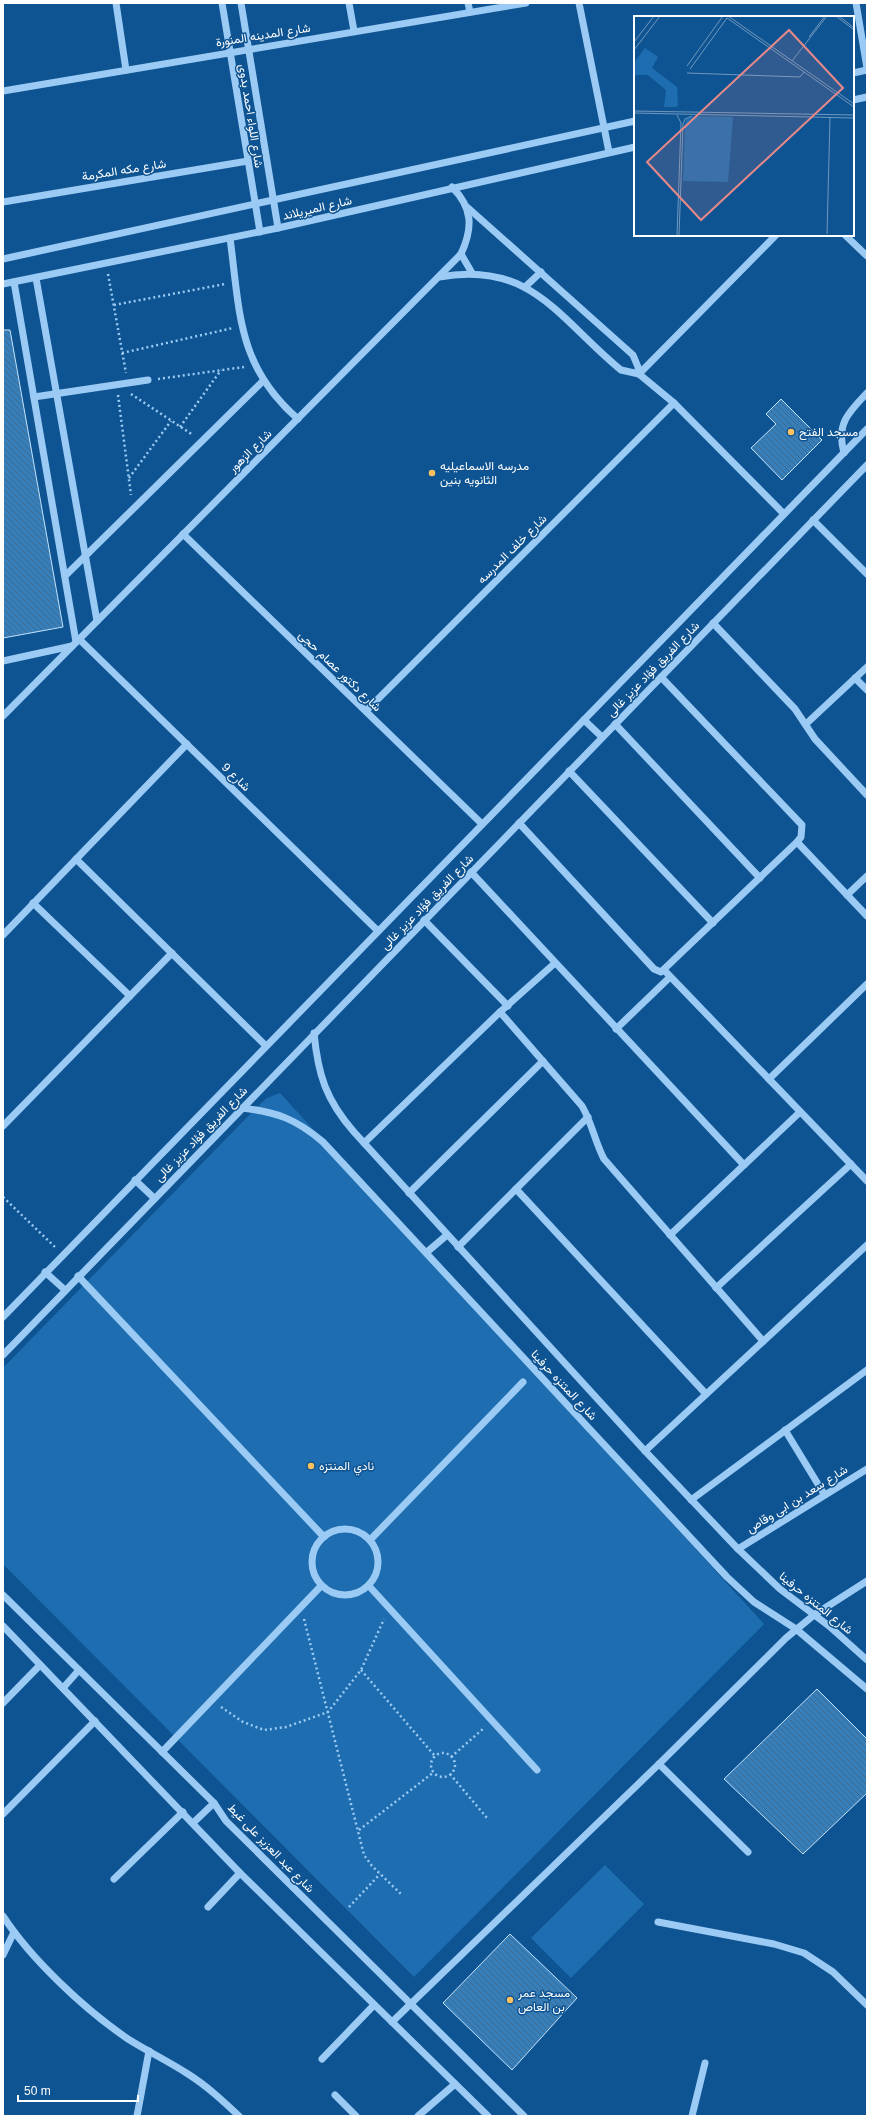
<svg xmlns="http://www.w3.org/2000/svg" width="870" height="2119" font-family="Helvetica,Vazirmatn,sans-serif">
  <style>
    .park { fill: #1d6db0 }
    .building { fill: url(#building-back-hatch); stroke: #c2e3fe }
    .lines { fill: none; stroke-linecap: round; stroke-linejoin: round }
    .path { stroke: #9bcbf4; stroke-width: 2.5; stroke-dasharray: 2 3; stroke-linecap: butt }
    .minor { stroke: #9bcbf4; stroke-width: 7 }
    .poi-dot { fill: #ffc15d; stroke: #0f5492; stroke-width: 1.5 }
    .labels { text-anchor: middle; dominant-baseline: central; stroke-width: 3; stroke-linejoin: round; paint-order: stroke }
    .street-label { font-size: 12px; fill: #fff; stroke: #0f5492 }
    .poi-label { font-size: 12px; fill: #fff; stroke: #0f5492; text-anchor: start }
    .inset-road { fill: none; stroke: #6f98be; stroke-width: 1 }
    .view { fill: #e88989; fill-opacity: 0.15; stroke: #e88989; stroke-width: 2 }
    .inset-edge { fill: none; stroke: #fff; stroke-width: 2 }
  </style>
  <defs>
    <pattern id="building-back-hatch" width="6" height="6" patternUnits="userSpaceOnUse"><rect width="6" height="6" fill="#377fbb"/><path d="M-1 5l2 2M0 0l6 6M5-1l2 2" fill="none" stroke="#406889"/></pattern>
  </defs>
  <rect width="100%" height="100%" fill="#0f5492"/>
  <!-- park -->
  <g class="park">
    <path d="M280,1093L764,1624L414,1977L3,1564V1368L256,1108L267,1098Z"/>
    <path d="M605,1865L644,1904L571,1978L531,1938Z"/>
  </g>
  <!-- building -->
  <g class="building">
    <path d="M3,330H10L63,627L3,638Z"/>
    <path d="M781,399L822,440L782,480L751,448L776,424L766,414Z"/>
    <path d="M817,1689L867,1739V1793L803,1854L724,1779Z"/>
    <path d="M510,1934L577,1998L512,2070L443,2003Z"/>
  </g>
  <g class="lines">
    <!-- path -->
    <g class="path">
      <path d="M108,274L126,373"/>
      <path d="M114,305L225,284"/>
      <path d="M122,353L233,328"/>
      <path d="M158,379L244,367"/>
      <path d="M131,394L193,435"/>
      <path d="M118,395L131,495"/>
      <path d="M180,427L221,370"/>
      <path d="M129,478L171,421"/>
      <path d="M3,1197L56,1248"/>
      <path d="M304,1619L364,1855L372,1866L401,1894"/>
      <path d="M361,1670L435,1756"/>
      <path d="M221,1707L243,1722L264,1730L286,1727L328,1712L361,1670L384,1619"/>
      <circle cx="443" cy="1765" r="12"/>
      <path d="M451,1757L484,1728"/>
      <path d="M450,1774L487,1818"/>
      <path d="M359,1830L434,1772"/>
      <path d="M349,1907L380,1874"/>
    </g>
    <!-- minor -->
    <g class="minor">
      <path d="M116,3L126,70"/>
      <path d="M222,3L260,232"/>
      <path d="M241,3L278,228"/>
      <path d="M349,3L354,31"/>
      <path d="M468,3L470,12"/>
      <path d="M579,3L609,152"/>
      <path d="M856,3L867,68"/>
      <path d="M853,73L867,70"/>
      <path d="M3,91L526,3"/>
      <path d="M853,100L867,97"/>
      <path d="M3,202L248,161"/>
      <path d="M467,207L633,355L638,367L639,374"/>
      <path d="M845,235L867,256"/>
      <path d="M230,238C240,312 237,366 298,419"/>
      <path d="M461,254L472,273"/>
      <path d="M3,259L635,121"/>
      <path d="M439,277C531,260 559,319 621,370L639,374L674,403L784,514"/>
      <path d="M36,278L97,621"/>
      <path d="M14,282L76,642"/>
      <path d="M3,284L278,228L635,147"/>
      <path d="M525,287L541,272"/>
      <path d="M639,374L776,235"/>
      <path d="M34,397L148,380"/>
      <path d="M844,453C836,424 848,413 867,393"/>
      <path d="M813,520L867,574"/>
      <path d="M183,534L482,824"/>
      <path d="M65,576L263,381"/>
      <path d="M713,623L795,709L815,739L867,795"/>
      <path d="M79,639L378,931"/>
      <path d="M3,661L72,646"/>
      <path d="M855,678L867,690"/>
      <path d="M366,711L674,403"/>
      <path d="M3,716L461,254C473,228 473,208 452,187"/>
      <path d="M584,720L602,737"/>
      <path d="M615,724L760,878"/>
      <path d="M806,724L867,667"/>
      <path d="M569,771L713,923"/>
      <path d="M519,823L654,969L661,972L797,842L801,837L802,825L661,677"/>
      <path d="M797,842L867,916"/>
      <path d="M76,859L266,1046"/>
      <path d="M471,872L744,1165"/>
      <path d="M847,895L867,876"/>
      <path d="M33,903L130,996"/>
      <path d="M424,920L508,1006"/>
      <path d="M3,935L187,744"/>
      <path d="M664,970L867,1181"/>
      <path d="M500,1012L582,1106C592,1123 595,1142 604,1159L763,1341"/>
      <path d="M616,1029L670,977"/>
      <path d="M314,1033C318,1075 326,1100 354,1132L645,1451L738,1549L780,1589L829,1626L867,1660"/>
      <path d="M769,1079L867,984"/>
      <path d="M242,1108C277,1112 296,1119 323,1142L727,1577L754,1602L796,1629L867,1689"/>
      <path d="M3,1126L172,953"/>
      <path d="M364,1143L500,1012L555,963"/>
      <path d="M135,1180L154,1198"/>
      <path d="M516,1189L706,1394"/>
      <path d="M409,1193L543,1061"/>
      <path d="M670,1235L800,1112"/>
      <path d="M458,1247L588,1117"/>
      <path d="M427,1252L447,1235"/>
      <path d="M45,1272L65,1290"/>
      <path d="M78,1276L324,1537"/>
      <path d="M716,1288L851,1164"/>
      <path d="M3,1317L867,429"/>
      <path d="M3,1355L867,465"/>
      <path d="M785,1430L824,1494"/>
      <path d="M645,1451L867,1245"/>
      <path d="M691,1500L867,1370"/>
      <circle cx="345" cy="1562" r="33"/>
      <path d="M370,1540L523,1382"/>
      <path d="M738,1549L867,1469"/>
      <path d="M369,1586L537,1770"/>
      <path d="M3,1595L214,1803L226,1821L524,2116"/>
      <path d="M3,1626L240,1873L488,2116"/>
      <path d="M63,1688L79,1670"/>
      <path d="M3,1703L40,1665"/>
      <path d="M162,1752L321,1586"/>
      <path d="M659,1764L748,1852"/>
      <path d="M3,1814L95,1721"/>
      <path d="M193,1823L214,1803"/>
      <path d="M114,1879L183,1812"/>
      <path d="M208,1907L240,1873"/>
      <path d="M3,1916C31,1959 84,2009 128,2039C147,2051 168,2061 188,2074C207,2086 223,2101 239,2116"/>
      <path d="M658,1922L774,1944L804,1953L833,1972L867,2005"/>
      <path d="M3,1955L14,1932"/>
      <path d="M392,2022L659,1764L786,1638L814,1615L867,1581"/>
      <path d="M322,2059L374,2005"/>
      <path d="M335,2095L356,2116"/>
      <path d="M137,2116L149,2051"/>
      <path d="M418,2116L455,2084"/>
      <path d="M692,2116L705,2063"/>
    </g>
  </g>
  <!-- markers -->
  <g class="poi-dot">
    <circle cx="791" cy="432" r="4"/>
    <circle cx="432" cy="473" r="4"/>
    <circle cx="311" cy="1466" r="4"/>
    <circle cx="510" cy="2000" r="4"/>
  </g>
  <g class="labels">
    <!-- street labels -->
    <g class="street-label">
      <text transform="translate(263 35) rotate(-9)">شارع المدينه المنورة</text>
      <text transform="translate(251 116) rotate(81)">شارع اللواء احمد بدوى</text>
      <text transform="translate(124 170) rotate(-9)">شارع مكه المكرمة</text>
      <text transform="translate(317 208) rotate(-13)">شارع الميريلاند</text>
      <text transform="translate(250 451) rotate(-45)">شارع الزهور</text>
      <text transform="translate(512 549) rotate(-45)">شارع خلف المدرسه</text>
      <text transform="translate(653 669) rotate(-46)">شارع الفريق فؤاد عزيز غالى</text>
      <text transform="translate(340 671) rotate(44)">شارع دكتور عصام حجى</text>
      <text transform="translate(236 777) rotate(44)">شارع 9</text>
      <text transform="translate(427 902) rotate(-46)">شارع الفريق فؤاد عزيز غالى</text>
      <text transform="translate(201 1134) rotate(-46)">شارع الفريق فؤاد عزيز غالى</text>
      <text transform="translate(564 1385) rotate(47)">شارع المتنزه حرفينا</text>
      <text transform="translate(797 1499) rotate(-32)">شارع سعد بن ابى وقاص</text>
      <text transform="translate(816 1603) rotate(39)">شارع المتنزه حرفينا</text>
      <text transform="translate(271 1848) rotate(46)">شارع عبد العزيز على غيط</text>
    </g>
    <!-- poi labels -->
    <g class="poi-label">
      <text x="799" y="432">مسجد الفتح</text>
      <text x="440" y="466">مدرسه الاسماعيليه<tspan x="440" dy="14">الثانويه بنين</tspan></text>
      <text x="319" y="1466">نادي المنتزه</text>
      <text x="518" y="1993">مسجد عمر<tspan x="518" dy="14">بن العاص</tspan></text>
    </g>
  </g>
  <!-- overview -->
  <g transform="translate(634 16)">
    <rect width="220" height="220" fill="#0f5492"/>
    <path d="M11,32L24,41L18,52L43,71L44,89L42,91H30L32,74L14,59H0V47ZM61,100L99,101L94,166L49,165L51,108L52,103Z" fill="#1d6db0"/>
    <path class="inset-road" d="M94,0L220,88M202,0L220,14M205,0L220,12M93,2L220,91M175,21L191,0M0,26L20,0M0,34L26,0M158,45L193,0M53,50L89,0M56,53L93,2M53,57L166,61L170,56M0,95L220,99M0,97L220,102M43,99L47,107L43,220M193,218L196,101M45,220L49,108L51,103L58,100"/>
    <path class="view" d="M155,14L209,72L67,204L13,146Z"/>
    <rect width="220" height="220" class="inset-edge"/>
  </g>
  <!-- border -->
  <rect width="870" height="2119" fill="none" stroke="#ffffff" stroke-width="8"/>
  <!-- scale -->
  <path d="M18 2095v6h120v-6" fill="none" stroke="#ffffff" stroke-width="2"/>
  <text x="24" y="2095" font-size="12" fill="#ffffff" stroke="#0f5492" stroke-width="3" paint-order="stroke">50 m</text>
</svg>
